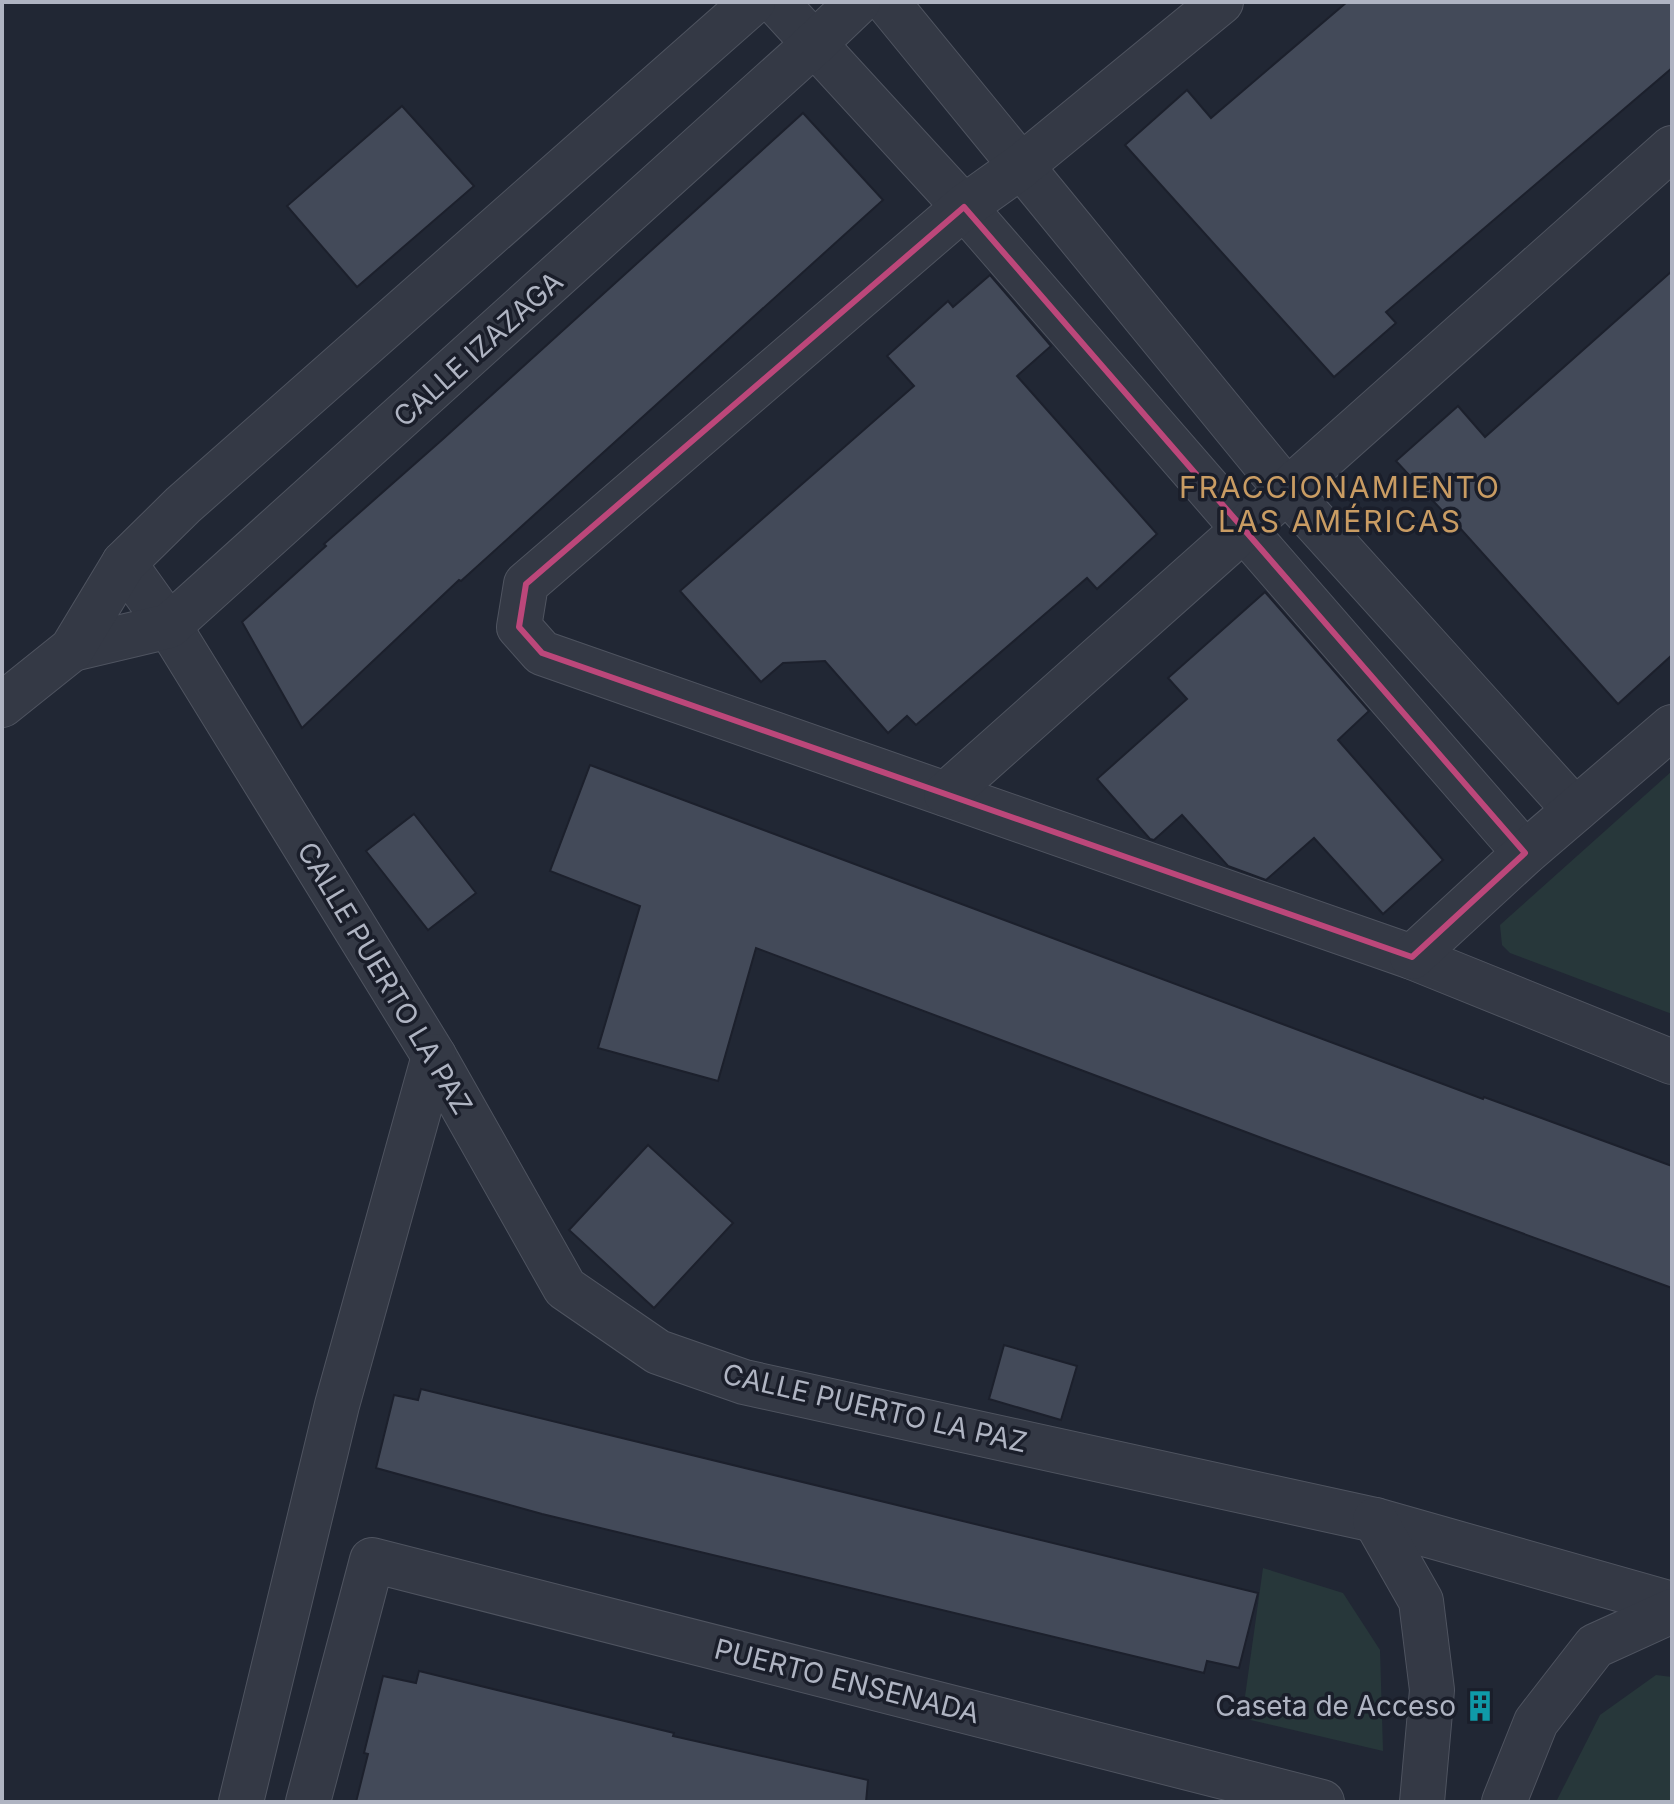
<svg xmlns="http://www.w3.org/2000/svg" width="1674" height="1804" font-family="Inter,sans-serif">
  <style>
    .green { fill: #27373a }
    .building { fill: #434a59; stroke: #1c202c; stroke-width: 2 }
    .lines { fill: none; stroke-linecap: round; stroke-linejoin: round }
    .street-casing { stroke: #4f5460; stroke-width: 46 }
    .street { stroke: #343945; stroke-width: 44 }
    .marked { fill: none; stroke: #bc477a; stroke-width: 6; stroke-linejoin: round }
    .labels { text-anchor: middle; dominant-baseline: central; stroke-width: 7; stroke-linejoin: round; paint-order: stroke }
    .street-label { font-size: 28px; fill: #afb4c2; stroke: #1a1e2a }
    .poi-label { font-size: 28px; fill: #afb4c2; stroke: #1a1e2a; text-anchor: end }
    .neighbourhood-label { font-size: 30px; letter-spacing: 2px; fill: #c99c63; stroke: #1a1e2a }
  </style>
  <rect width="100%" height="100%" fill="#212734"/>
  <!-- green -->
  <g class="green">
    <path d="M1672,771V1014L1510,953L1502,945L1500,925Z"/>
    <path d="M1263,1568L1343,1593L1380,1650L1383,1751L1242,1718Z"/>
    <path d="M1656,1675L1672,1677V1802H1556L1600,1715Z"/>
  </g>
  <!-- building -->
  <g class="building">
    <path d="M1347,2H1672V68L1386,312L1396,323L1334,377L1125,145L1187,90L1211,118Z"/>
    <path d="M402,106L474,186L357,287L287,206Z"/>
    <path d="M803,113L883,200L461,581L459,580L302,728L242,622L326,546L324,544L443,439Z"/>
    <path d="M1672,271V655L1618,704L1450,517L1449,518L1396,461L1458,406L1485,437Z"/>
    <path d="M990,275L1051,346L1017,376L1157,534L1097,589L1087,578L916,725L907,716L888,733L825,661L783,663L761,682L680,591L914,386L887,356L948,301L953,307Z"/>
    <path d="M1265,592L1369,711L1338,740L1443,860L1383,914L1314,838L1266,880L1228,866L1182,815L1154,840L1150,839L1097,779L1187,699L1168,678Z"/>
    <path d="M590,765L1483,1099L1484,1097L1672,1166V1288L1275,1143L756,948L718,1081L598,1048L640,906L550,871Z"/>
    <path d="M414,814L476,893L428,930L366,851Z"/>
    <path d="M648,1145L733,1223L654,1308L569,1230Z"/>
    <path d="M1004,1345L1077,1366L1061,1420L989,1399Z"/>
    <path d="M421,1389L1258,1593L1239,1668L1207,1661L1204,1673L542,1514L376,1468L394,1395L418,1400Z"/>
    <path d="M419,1671L674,1733L673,1736L868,1780L866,1802H356L368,1754L364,1753L383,1676L416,1683Z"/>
  </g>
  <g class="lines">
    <defs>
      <g id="street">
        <path d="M776,2L964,207L1525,853"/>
        <path d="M887,2L1288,492L1575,810"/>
        <path d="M1221,2L1020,167L964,207L526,584L519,627L542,653L1412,957L1672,1062"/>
        <path d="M124,563L169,626L434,1056L565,1288L658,1352L744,1382L1375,1520L1672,1604"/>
        <path d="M72,649L169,626L813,45L858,2"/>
        <path d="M2,705L72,649L124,563L183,505L753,2"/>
        <path d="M946,794L1672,148"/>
        <path d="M1412,957L1525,853L1672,727"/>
        <path d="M1375,1520L1421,1601L1432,1690L1422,1802"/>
        <path d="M241,1802L337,1405L434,1056"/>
        <path d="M308,1802L372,1560L1322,1802"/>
        <path d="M1504,1802L1536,1722L1595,1646L1672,1611"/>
      </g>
    </defs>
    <!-- street casing -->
    <use href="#street" class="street-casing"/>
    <!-- street -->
    <use href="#street" class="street"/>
  </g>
  <!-- marked area -->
  <path class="marked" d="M964,207L1525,853L1412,957L542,653L519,627L526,584Z"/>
  <!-- icons -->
  <defs>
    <symbol id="building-bare" viewBox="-9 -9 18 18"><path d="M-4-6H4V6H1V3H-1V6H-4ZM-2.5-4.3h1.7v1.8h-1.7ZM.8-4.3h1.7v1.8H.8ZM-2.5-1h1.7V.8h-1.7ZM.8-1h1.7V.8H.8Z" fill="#0f9aa8" stroke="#1a1e2a" stroke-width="2.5" paint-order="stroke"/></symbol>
  </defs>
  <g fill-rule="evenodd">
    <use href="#building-bare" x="1458" y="1684" width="44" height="44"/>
  </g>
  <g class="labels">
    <!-- street labels -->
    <g class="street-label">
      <text transform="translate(478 349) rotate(-42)">CALLE IZAZAGA</text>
      <text transform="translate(385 978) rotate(59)">CALLE PUERTO LA PAZ</text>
      <text transform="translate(875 1408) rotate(13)">CALLE PUERTO LA PAZ</text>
      <text transform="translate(847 1681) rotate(14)">PUERTO ENSENADA</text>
    </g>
    <!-- poi labels -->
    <g class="poi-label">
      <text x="1456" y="1706">Caseta de Acceso</text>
    </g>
    <!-- neighbourhood labels -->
    <g class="neighbourhood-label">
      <text x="1340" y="487">FRACCIONAMIENTO<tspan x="1340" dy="34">LAS AMÉRICAS</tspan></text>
    </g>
  </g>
  <!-- border -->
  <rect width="1674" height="1804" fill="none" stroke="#afb4c2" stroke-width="8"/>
</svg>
